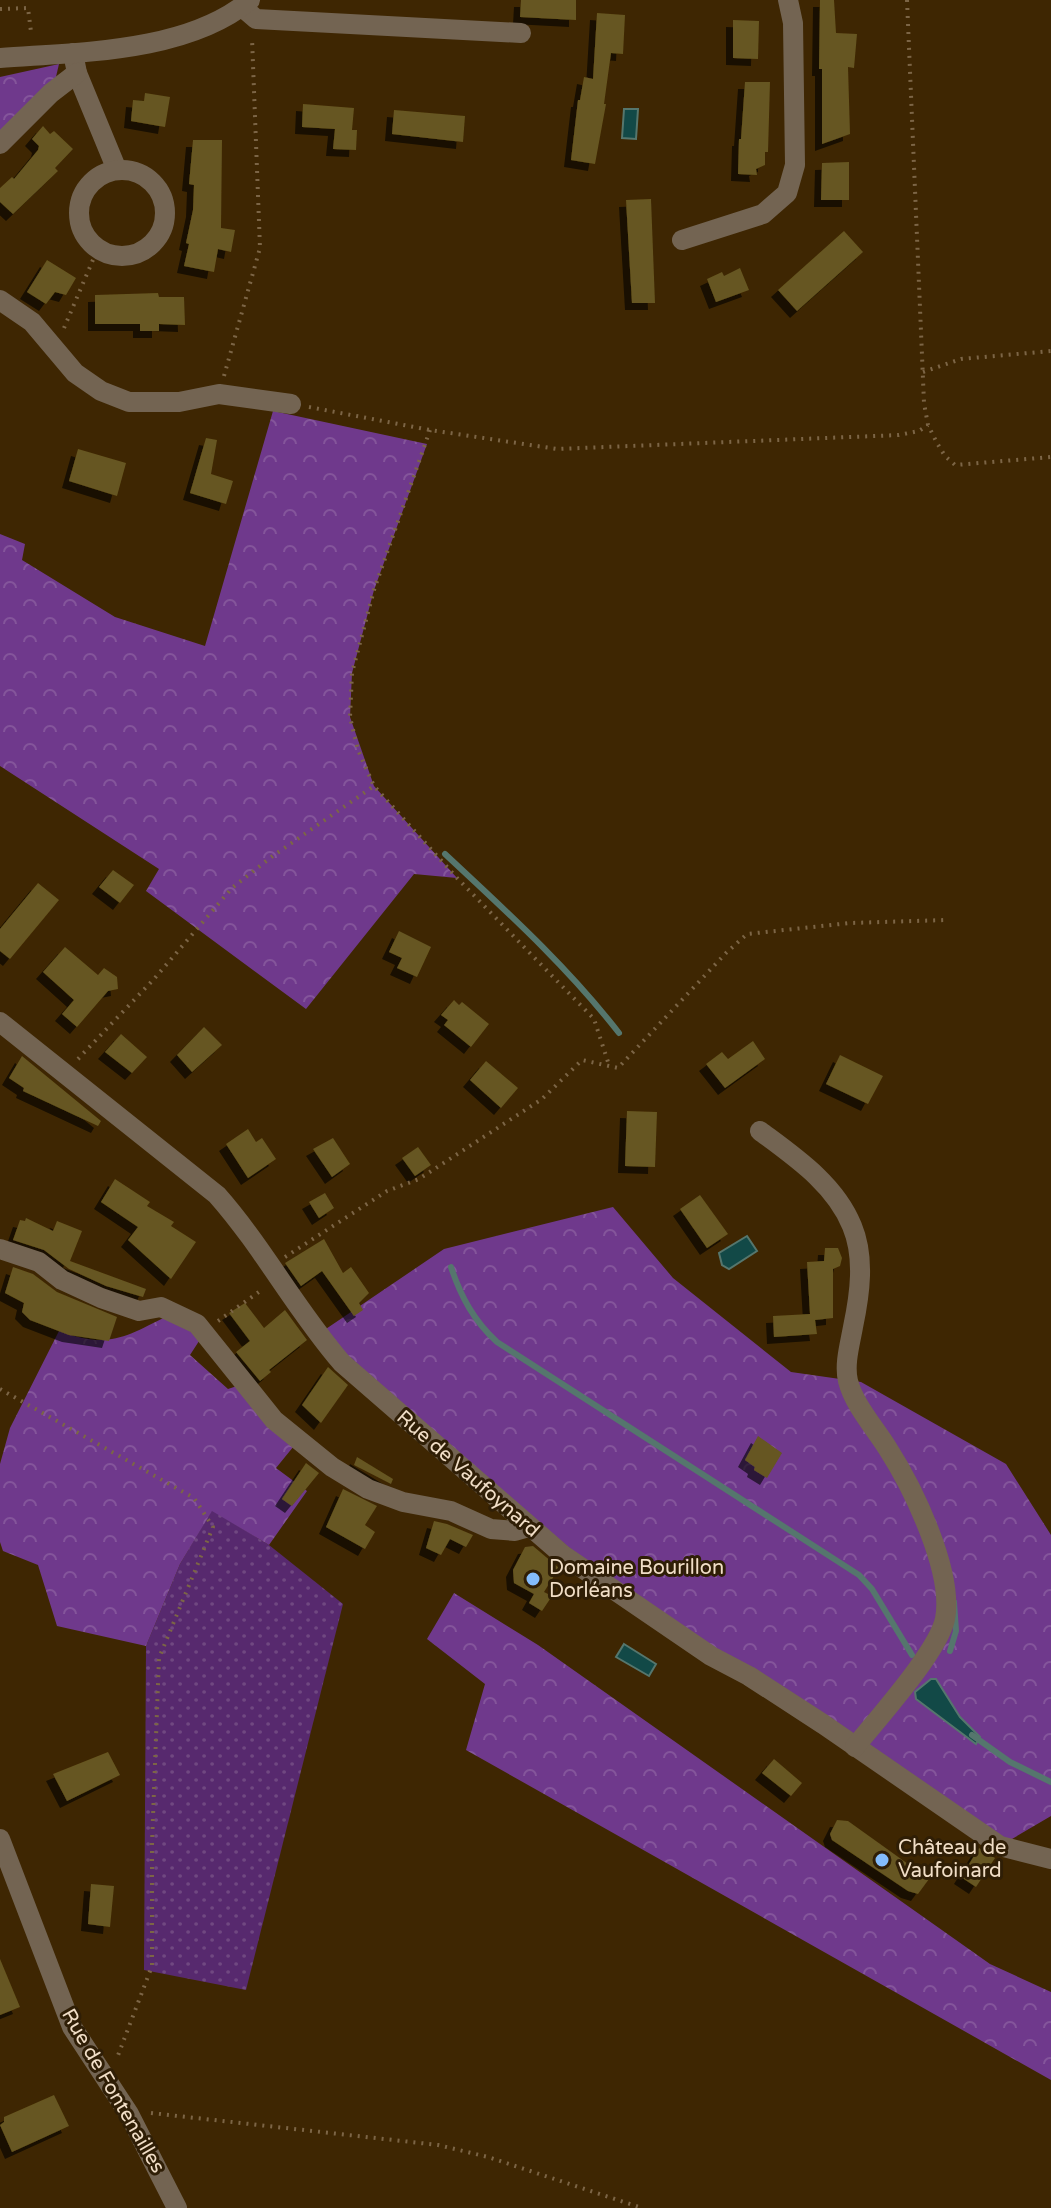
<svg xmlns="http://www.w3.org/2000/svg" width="1051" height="2208" font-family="'Varela Round',sans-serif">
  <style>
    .grass { fill: url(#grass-dots) }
    .forest { fill: url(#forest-crowns) }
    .water { fill: #124947; stroke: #55766d; stroke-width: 2 }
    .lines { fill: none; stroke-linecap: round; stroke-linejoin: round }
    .stream { stroke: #55766d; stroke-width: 6 }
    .building { fill: #665620; filter: url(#shadow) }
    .path { stroke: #7c6546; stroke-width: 4; stroke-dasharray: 2 6; stroke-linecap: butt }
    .minor { stroke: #736452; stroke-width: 20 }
    .poi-dot { fill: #84bcfb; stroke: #2f1e06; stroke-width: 3 }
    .labels { text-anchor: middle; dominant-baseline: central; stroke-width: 6; stroke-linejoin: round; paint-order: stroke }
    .street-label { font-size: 20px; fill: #f1dec7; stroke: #2f1e06 }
    .poi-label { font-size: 20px; fill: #f1dec7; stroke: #2f1e06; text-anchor: start }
  </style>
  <defs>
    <pattern id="grass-dots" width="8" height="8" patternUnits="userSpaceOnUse" patternTransform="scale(2)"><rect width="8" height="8" fill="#57296e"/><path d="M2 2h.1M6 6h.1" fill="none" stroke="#704881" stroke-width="1.8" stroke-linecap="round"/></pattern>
    <pattern id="forest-crowns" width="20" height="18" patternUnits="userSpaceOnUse" patternTransform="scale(2)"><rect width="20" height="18" fill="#6f398c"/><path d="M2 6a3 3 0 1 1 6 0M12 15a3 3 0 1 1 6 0" fill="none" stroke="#84559b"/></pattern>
    <filter id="shadow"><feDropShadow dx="-7" dy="7" stdDeviation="0" flood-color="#0009"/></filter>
  </defs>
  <rect width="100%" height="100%" fill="#3e2602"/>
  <!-- grass -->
  <path class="grass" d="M212,1510L269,1545L343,1604L246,1990L144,1970L146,1646L180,1564Z"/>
  <!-- forest -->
  <g class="forest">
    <path d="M59,64L55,81L0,131V77Z"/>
    <path d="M273,411L427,444L374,590L352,673L350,717L374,786L457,878L414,874L306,1009L146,891L159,869L0,766V534L25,544L22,560L115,617L205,646Z"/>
    <path d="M613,1207L673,1278L791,1372L861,1382L1006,1464L1051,1535V1816L1000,1846L630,1599L317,1335L444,1249Z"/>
    <path d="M167,1316L201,1338L190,1355L228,1389L243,1384L298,1441L276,1468L307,1491L269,1545L212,1511L180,1564L146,1646L57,1626L38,1565L3,1551L0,1542V1464L10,1428L59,1331C107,1349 124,1338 167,1316Z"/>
    <path d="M454,1593L538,1645L990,1964L1051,1992V2080L466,1750L485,1684L427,1639Z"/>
  </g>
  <!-- water -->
  <g class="water">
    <path d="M624,109H638L636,139L622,138Z"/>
    <path d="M747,1236L757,1251L729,1269L722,1265L719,1253Z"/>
    <path d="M624,1644L656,1664L649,1676L616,1657Z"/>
    <path d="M931,1679H936L960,1717L980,1737L976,1744L916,1699L915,1692Z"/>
  </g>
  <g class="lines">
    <!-- stream -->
    <g class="stream">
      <path d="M445,854C506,911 567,966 619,1033"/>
      <path d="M451,1267C461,1297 474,1321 497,1342L859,1575L872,1589L912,1655"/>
      <path d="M950,1651L956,1631L954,1602"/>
      <path d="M972,1735L1010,1762L1051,1782"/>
    </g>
  </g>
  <!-- building -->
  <g class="building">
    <path d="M521,0H576V20L520,17Z"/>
    <path d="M820,0H834L836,33L857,34L854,68L848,67L850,134L822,144V69H819Z"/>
    <path d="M597,13L625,15L623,54L611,53L604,104H606L595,164L571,160L578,100H580L584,77L593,79Z"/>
    <path d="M733,20L759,21L758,59L733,58Z"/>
    <path d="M745,82H770L768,152H765V165L756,169L757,175L738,174L739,139H741Z"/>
    <path d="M145,93L170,97L165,127L131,121L133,100L144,101Z"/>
    <path d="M303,104L354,108L352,130H357L356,150L333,149L335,129L302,127Z"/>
    <path d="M394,110L465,116L463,142L392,134Z"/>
    <path d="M43,126L50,134L54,131L73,149L55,168L58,171L13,214L0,202V188L12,177L14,179L38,150L39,146L32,139Z"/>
    <path d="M193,140H222L221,228L235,230L231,252L218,249L214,272L184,266L189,244L186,243L193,210L194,185L189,184Z"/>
    <path d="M849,162V200H821L822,163Z"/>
    <path d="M651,199L655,303H632L626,200Z"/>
    <path d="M844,231L863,252L797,311L778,290Z"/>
    <path d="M47,260L76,278L66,295L55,292L46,304L27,292Z"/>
    <path d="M740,268L749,290L716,302L707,279L722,272L724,276Z"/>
    <path d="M158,293L159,297H184L185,325L159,324V331H140V324H95V295Z"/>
    <path d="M206,438L217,440L211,474L233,481L226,504L190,493Z"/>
    <path d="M78,449L126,463L117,496L69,481Z"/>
    <path d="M113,870L134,885L120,903L99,887Z"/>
    <path d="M38,883L59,900L10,959L0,951V929Z"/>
    <path d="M399,931L431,947L417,977L397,968L402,958L389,952Z"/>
    <path d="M65,947L98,975L104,968L117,977L118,989L108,991L77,1027L62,1014L74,1000L43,972Z"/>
    <path d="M454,1000L459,1005L462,1002L489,1024L471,1047L444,1025L448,1020L441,1015Z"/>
    <path d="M204,1027L222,1045L192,1072L177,1055Z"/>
    <path d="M121,1034L147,1057L132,1073L105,1052Z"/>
    <path d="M753,1041L765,1059L725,1088L706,1064L722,1052L728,1059Z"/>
    <path d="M840,1055L883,1076L868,1104L826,1084Z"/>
    <path d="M22,1056L101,1121L98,1126L23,1091L24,1088L9,1078Z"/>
    <path d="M486,1061L518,1088L501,1108L470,1080Z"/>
    <path d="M627,1111L657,1112L655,1167L625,1166Z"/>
    <path d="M248,1129L256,1142L262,1138L276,1159L248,1178L226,1144Z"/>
    <path d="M333,1138L350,1164L332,1177L313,1149Z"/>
    <path d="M418,1147L431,1165L415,1176L402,1158Z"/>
    <path d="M115,1179L150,1202L147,1206L174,1222L171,1226L196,1242L171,1279L128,1240L138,1227L101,1202Z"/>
    <path d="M325,1193L334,1208L319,1218L309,1202Z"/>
    <path d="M700,1195L728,1234L707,1248L680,1209Z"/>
    <path d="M26,1218L53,1231L57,1221L82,1231L70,1261L146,1289L143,1297L106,1286L69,1269L44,1250L13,1240L20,1220L25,1221Z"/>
    <path d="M324,1239L343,1273L351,1267L369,1293L359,1303L363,1310L354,1316L322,1271L301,1286L285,1263Z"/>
    <path d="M825,1248H838L842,1258L840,1266L833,1269V1318L815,1320L817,1334L774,1337L773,1316L810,1314L807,1262L824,1261Z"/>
    <path d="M13,1267L33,1274L57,1292L117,1317L109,1341L69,1335L30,1320L22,1312L24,1303L5,1293Z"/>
    <path d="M245,1303L264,1328L285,1310L307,1340L269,1370L271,1372L260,1381L236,1352L250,1341L229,1313Z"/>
    <path d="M328,1367L348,1385L321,1423L302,1405Z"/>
    <path d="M758,1436L782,1453L767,1478L754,1470L755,1467L745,1460Z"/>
    <path d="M357,1457L393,1479L391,1484L354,1465Z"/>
    <path d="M306,1463L319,1473L292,1506L282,1499Z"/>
    <path d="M343,1489L377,1506L365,1525L375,1532L365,1549L326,1527Z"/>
    <path d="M434,1521L447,1524L473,1535L466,1547L450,1539L441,1555L426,1548Z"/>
    <path d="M533,1546L559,1568L544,1592L552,1596L542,1611L529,1603L534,1594L514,1583L513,1570L525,1547Z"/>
    <path d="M108,1752L120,1775L67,1801L53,1774Z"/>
    <path d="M774,1759L802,1783L791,1796L762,1773Z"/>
    <path d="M837,1820L848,1821L929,1879L918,1894L908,1891L832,1840L830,1834Z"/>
    <path d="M979,1848L995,1858L976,1887L961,1877Z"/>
    <path d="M91,1884L114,1886L110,1927L88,1924Z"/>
    <path d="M0,1959L20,2007L0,2015Z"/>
    <path d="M54,2095L69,2126L12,2152L0,2125L4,2122V2117Z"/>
  </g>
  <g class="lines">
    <!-- path -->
    <g class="path">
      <path d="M907,0L924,403L928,425L937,443L945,456L955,465L1051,457"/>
      <path d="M0,9L28,8L31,32"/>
      <path d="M64,328L98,248"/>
      <path d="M923,372L961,359L1051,351"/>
      <path d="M224,376L260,248L252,38"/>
      <path d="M309,407L430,430L557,449L899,435L919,431L928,425"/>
      <path d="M430,430L374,590L352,673L350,717L358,750L374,786L457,878L594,1019L609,1065"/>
      <path d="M78,1059L154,979L232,888L270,858L374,786"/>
      <path d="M285,1257L387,1191L419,1179L542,1099L582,1060L618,1068L726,953L747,934L850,923L947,920"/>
      <path d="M218,1321L263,1289"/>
      <path d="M0,1389L194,1498L213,1527L159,1658L152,1843V1966L117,2058"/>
      <path d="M151,2113L438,2145L488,2157L642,2208"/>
    </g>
    <!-- minor -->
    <g class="minor">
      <path d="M242,7L256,19L521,33"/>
      <path d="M73,53L77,73L117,170"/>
      <path d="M0,58C78,52 187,53 250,0"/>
      <path d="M0,144L51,93L77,73"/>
      <circle cx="122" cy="213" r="43"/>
      <path d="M682,240L763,214L787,193L795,165L793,23L788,0"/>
      <path d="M0,300L32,322L75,373L101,391L129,402H179L219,394L291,404"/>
      <path d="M0,1022L217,1195C263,1247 296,1310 342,1363L563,1555L711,1656L749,1676L823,1724L1000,1846L1051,1859"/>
      <path d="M760,1131C795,1157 835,1184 852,1226C865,1257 860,1294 853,1327C850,1344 844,1364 848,1381C854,1405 875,1428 888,1449C913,1488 954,1572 945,1619C938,1652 878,1718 855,1747"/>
      <path d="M0,1249L39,1262L62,1280L101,1298L139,1311L161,1307L197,1324L274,1420L332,1467L368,1489L403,1502L451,1511L491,1529L515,1531L529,1527"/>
      <path d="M0,1839L72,2027L129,2114L177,2208"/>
    </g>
  </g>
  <!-- markers -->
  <g class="poi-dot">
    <circle cx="533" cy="1579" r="8"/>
    <circle cx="882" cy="1860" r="8"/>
  </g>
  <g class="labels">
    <!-- street labels -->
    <g class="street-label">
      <text transform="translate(468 1474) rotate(41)">Rue de Vaufoynard</text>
      <text transform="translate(113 2091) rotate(60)">Rue de Fontenailles</text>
    </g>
    <!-- poi labels -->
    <g class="poi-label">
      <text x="549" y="1568">Domaine Bourillon<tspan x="549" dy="23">Dorléans</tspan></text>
      <text x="898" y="1848">Château de<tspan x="898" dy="23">Vaufoinard</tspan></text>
    </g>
  </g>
</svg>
